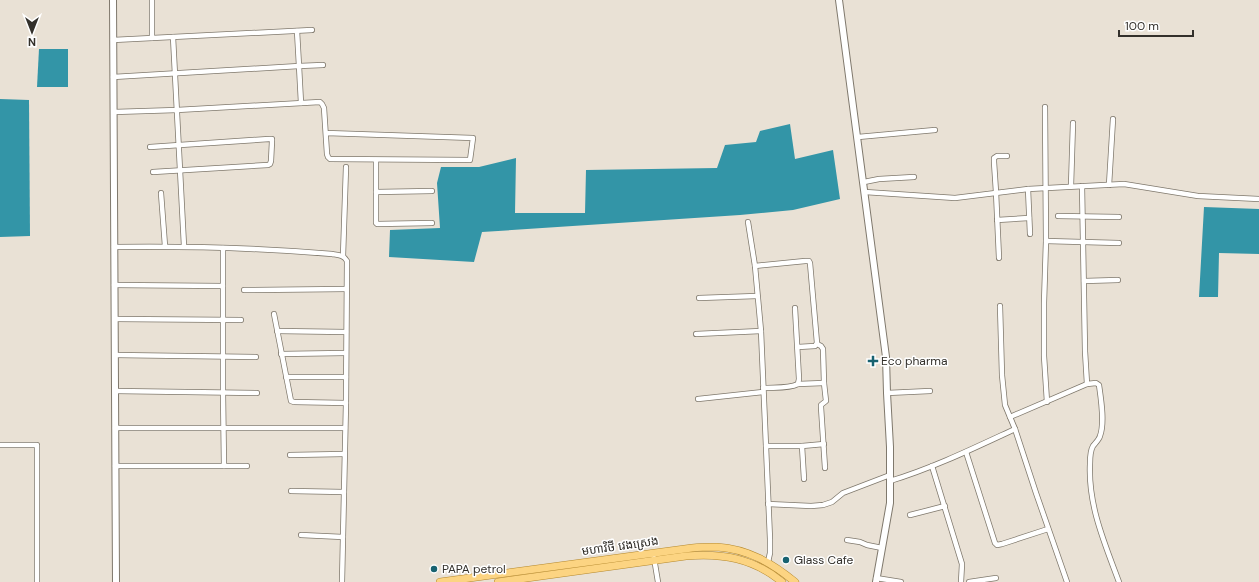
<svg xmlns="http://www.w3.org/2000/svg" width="1259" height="582" font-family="'DM Sans','Noto Sans Khmer',sans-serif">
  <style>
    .water { fill: #3395a7 }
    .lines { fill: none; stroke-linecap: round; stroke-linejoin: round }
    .street-casing { stroke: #7f786c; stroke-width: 6 }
    .secondary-casing { stroke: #7f786c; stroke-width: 8 }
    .primary-casing { stroke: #b4882d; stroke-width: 8 }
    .street { stroke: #fff; stroke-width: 4.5 }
    .secondary { stroke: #fff; stroke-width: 6 }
    .primary { stroke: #fcd482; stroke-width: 7 }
    .poi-dot { fill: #186270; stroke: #fff; stroke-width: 1.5 }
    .labels { text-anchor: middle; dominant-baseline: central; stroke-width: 3; stroke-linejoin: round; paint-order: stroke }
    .poi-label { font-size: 12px; fill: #33302b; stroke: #fff; text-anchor: start }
    .street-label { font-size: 12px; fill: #33302b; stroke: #fff }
  </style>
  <rect width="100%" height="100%" fill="#e9e1d5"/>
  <!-- water -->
  <g class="water">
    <path d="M39,49H68V87H37Z"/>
    <path d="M0,99L29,100L30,236L0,237Z"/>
    <path d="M790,124L795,159L833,150L840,199L793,210L740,215L482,232L474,262L389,257L390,230L440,228L437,183L441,167H479L516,158L515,213H585L586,170L717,168L725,145L756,142L760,131Z"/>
    <path d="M1204,207L1259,209V254L1219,253L1218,297H1199Z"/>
  </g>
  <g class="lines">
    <defs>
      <g id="street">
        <path d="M152,0V38"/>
        <path d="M173,37L184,246"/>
        <path d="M113,40L312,30"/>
        <path d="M113,77L299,66L297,31"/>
        <path d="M301,103L299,66L323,65"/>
        <path d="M1045,107L1046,241L1044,303V356L1047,402"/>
        <path d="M114,112L177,110L320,102L322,104L324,108L327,154L328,157L330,159L470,160L473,138L326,133"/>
        <path d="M858,137L935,130"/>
        <path d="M150,147L269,139H272V141L271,161L270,164L268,165L153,172"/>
        <path d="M376,160V223L377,224L432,223"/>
        <path d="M864,182L879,179L914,177"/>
        <path d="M1109,185L1113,119"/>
        <path d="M1071,186L1073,123"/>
        <path d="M1082,186L1085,351L1087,384L1096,383L1099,385C1101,399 1105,423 1100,436C1099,440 1095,443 1093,446C1090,451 1090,459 1090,464C1088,506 1105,544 1119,582"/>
        <path d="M1028,189L1030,234"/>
        <path d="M376,192L432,191"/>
        <path d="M865,192L955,198L1028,189L1124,184L1198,196L1259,199"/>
        <path d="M161,193L165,246"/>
        <path d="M1058,216L1119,217"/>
        <path d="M997,220L1029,218"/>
        <path d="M748,222L755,266L761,331L770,539V553L768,562"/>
        <path d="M1046,241L1119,243"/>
        <path d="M114,247C187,246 260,248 332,254C338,255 344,255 347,261L346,403L342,582"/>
        <path d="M223,248V393L224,466"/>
        <path d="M343,256L346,167"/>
        <path d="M999,258L996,192L994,162V158L997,156H1007"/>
        <path d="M755,266L805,261H809L810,263L817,343L815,346L798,347"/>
        <path d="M1084,281L1118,280"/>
        <path d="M114,285L223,286"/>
        <path d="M244,290L346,289"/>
        <path d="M699,298L757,296"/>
        <path d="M1000,306L1002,375L1005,405L1015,429L1036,493L1067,582"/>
        <path d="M274,314L291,401L294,402L346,403"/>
        <path d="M115,319L241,320"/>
        <path d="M277,331L346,332"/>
        <path d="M696,334L761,331"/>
        <path d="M817,344L821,346L823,349L824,383L826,401L821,405V407L825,468"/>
        <path d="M281,354L345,353"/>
        <path d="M115,355L256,357"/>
        <path d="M286,377H346"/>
        <path d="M798,384L824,383"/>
        <path d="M763,388C774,387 788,389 798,384L799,379L795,308"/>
        <path d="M115,391L257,393"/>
        <path d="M887,393L930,391"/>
        <path d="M698,399L763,392"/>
        <path d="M1010,417L1087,384"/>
        <path d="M115,428H345"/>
        <path d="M0,445H37V582"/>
        <path d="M766,446H802L824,444"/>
        <path d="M802,446L804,479"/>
        <path d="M966,452L995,543L997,545L1002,544L1048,529"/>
        <path d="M290,455L344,454"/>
        <path d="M115,466H247"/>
        <path d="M932,466L962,564L961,582"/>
        <path d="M890,481C933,468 974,448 1015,429"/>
        <path d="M291,491L344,492"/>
        <path d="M768,504L811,506L823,505L832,502L843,493L890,475"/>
        <path d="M910,515L945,506"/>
        <path d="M301,535L343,537"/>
        <path d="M847,540L860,542L867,545L882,548"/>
        <path d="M654,558L658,582"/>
        <path d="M876,578L901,582"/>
        <path d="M969,582L996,578"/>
      </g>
      <g id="secondary">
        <path d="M113,0L116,582"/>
        <path d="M839,0L886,357L887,393L890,447V503L876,582"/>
      </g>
      <g id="primary">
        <path d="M440,582L692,548C701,547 709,547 717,547C748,549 772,563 795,582"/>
        <path d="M498,582L686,556C722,553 753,558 782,582"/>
      </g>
    </defs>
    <!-- street casing -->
    <use href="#street" class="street-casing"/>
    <!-- secondary casing -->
    <use href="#secondary" class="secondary-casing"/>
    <!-- primary casing -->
    <use href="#primary" class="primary-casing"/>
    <!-- street -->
    <use href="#street" class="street"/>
    <!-- secondary -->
    <use href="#secondary" class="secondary"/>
    <!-- primary -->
    <use href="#primary" class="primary"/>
  </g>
  <!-- markers -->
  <g class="poi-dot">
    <path d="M871 355h4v4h4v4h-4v4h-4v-4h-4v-4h4z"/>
    <circle cx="786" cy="560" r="4"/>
    <circle cx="434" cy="569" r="4"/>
  </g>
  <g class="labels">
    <!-- poi labels -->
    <g class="poi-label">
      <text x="881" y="361">Eco pharma</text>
      <text x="794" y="560">Glass Cafe</text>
      <text x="442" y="569">PAPA petrol</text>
    </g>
    <!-- street labels -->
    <g class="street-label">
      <text transform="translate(620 546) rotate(-8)">មហាវិថី វេងស្រេង</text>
    </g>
  </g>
  <!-- north arrow -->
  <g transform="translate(32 32) rotate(180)" stroke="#ffffff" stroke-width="3" paint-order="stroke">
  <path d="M0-3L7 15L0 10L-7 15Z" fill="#33302b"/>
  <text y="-6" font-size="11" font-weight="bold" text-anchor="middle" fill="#33302b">N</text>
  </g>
  <!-- scale -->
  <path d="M1119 30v6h74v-6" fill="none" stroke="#33302b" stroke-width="2"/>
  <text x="1125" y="30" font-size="12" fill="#33302b" stroke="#ffffff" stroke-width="3" paint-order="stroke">100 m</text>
</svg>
